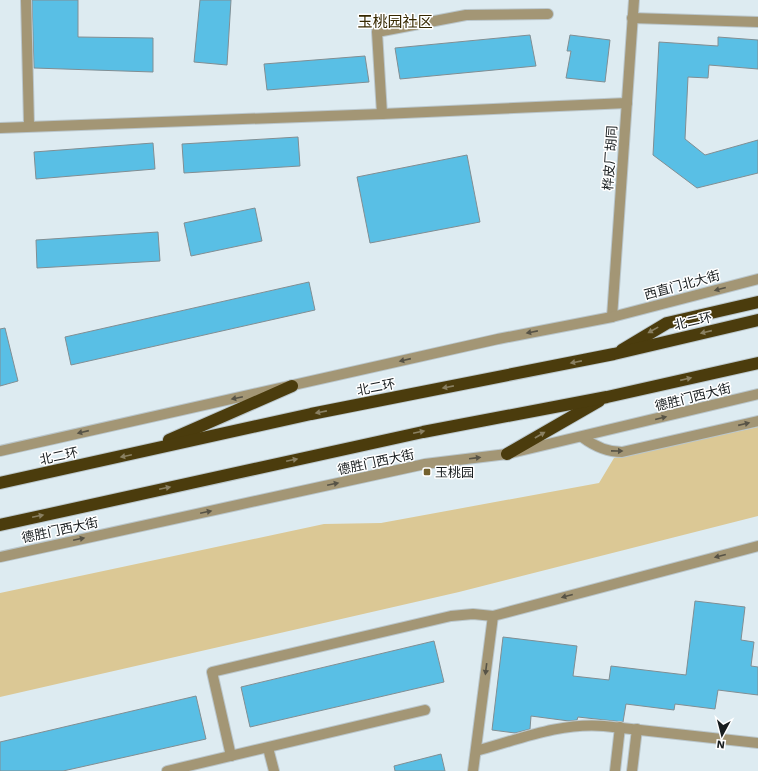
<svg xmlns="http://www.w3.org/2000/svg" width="758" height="771" font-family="'Work Sans','Noto Sans SC',sans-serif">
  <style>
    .green { fill: #dbc895 }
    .building { fill: #59bfe5; stroke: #818e93 }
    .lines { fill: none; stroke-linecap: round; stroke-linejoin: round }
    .minor-casing { stroke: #bac6cb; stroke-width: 12 }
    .highway-casing { stroke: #bac6cb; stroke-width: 14 }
    .minor { stroke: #a39675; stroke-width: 10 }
    .highway { stroke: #4b3c0d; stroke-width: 12 }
    .oneway { fill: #575346 }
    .oneway2 { fill: #8a8062 }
    .poi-dot { fill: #73612f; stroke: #fff; stroke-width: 1.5 }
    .labels { text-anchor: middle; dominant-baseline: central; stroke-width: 3; stroke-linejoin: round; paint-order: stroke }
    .street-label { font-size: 13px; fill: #181d1f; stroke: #fff }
    .poi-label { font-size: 13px; fill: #181d1f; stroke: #fff; text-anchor: start }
    .quarter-label { font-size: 15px; fill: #362800; stroke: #fff }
  </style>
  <rect width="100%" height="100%" fill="#ddebf1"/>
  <!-- green -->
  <path class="green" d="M758,427V516L459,592L0,697V593L324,524L381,523L599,483L614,458Z"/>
  <!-- building -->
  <g class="building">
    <path d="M32,0H78V37L153,38V72L34,68Z"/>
    <path d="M200,0H231L227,65L194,62Z"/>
    <path d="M530,35L536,66L400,79L395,48Z"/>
    <path d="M570,35L610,40L605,82L566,78L571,51H567Z"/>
    <path d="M718,37L758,40V69L709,65L708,78L688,77L685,139L705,155L758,140V173L697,188L653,155L659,42L718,46Z"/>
    <path d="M365,56L369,82L267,90L264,64Z"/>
    <path d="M298,137L300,166L184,173L182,144Z"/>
    <path d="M153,143L155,169L36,179L34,152Z"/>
    <path d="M467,155L480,222L370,243L357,177Z"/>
    <path d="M255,208L262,241L191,256L184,223Z"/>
    <path d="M158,232L160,261L37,268L36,240Z"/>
    <path d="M309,282L315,310L71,365L65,337Z"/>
    <path d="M5,328L18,381L0,386V329Z"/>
    <path d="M695,601L745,607L741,640L754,642L751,666L758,667V695L718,690L715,709L675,704L674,710L626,704L623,722L578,717L577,720L569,721L531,716L530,729L515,733L492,730L503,637L577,646L573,676L609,680L611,666L686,675Z"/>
    <path d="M434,641L444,682L250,727L241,687Z"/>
    <path d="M196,696L206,739L63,771H0V742Z"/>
    <path d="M441,754L445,771H395L394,766Z"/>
  </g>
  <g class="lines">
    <defs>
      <g id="minor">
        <path d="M26,0L29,125"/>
        <path d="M632,18L758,22"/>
        <path d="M382,114L377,32L466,15L548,14"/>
        <path d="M0,128L382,114L627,103"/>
        <path d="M612,317L634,0"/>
        <path d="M582,437C594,446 607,452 622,452L758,421"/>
        <path d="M0,451L498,339L612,317L758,279"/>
        <path d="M0,557L425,464L507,454L758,394"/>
        <path d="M268,748L274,771"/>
        <path d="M476,751C517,740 561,722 604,726L758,743"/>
        <path d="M231,756L212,672L451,616L473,614L493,616"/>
        <path d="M167,771L425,710"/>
        <path d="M473,771L493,616L758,546"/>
        <path d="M615,771L620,727"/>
        <path d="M632,771L637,729"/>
      </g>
      <g id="highway">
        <path d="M622,350L667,323L758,302"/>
        <path d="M169,440L292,386"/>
        <path d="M507,454L599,401"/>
        <path d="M0,483L311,414L614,354L758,320"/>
        <path d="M0,525L423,432L607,397L758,363"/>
      </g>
    </defs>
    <!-- minor casing -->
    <use href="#minor" class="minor-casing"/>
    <!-- highway casing -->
    <use href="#highway" class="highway-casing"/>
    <!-- minor -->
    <use href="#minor" class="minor"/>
    <!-- highway -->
    <use href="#highway" class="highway"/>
  </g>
  <!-- one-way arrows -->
  <defs><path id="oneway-solid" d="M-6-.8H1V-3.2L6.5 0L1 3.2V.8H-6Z"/></defs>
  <g class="oneway">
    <use href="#oneway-solid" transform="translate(720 289) rotate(165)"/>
    <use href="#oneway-solid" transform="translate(532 332) rotate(169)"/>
    <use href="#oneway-solid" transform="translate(405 360) rotate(167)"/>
    <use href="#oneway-solid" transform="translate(237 398) rotate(168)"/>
    <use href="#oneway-solid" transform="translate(661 418) rotate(-14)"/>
    <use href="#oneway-solid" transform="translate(744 424) rotate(-13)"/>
    <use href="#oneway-solid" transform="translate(83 432) rotate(167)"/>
    <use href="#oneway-solid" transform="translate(617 451) rotate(1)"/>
    <use href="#oneway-solid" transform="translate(475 458) rotate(-7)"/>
    <use href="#oneway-solid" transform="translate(333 484) rotate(-12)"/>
    <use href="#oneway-solid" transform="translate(206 512) rotate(-12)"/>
    <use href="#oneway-solid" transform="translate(79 539) rotate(-12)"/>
    <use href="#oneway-solid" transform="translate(720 556) rotate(166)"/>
    <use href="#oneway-solid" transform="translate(567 596) rotate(165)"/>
    <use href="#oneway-solid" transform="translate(486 669) rotate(97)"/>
  </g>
  <g class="oneway2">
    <use href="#oneway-solid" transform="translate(653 330) rotate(151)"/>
    <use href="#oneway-solid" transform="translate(706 332) rotate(167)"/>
    <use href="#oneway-solid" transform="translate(576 362) rotate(169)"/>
    <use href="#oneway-solid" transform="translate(686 379) rotate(-13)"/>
    <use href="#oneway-solid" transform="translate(448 387) rotate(169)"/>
    <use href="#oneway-solid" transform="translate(321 412) rotate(169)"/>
    <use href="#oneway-solid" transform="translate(419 432) rotate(-12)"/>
    <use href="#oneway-solid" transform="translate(540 435) rotate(-30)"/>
    <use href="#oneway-solid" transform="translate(126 456) rotate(168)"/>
    <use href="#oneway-solid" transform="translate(292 460) rotate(-12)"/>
    <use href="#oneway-solid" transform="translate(165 488) rotate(-12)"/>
    <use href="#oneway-solid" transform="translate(38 516) rotate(-12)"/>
  </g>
  <!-- markers -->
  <rect class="poi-dot" x="423" y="468" width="8" height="8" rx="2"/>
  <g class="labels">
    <!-- street labels -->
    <g class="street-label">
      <text transform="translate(610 158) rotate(-86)">桦皮厂胡同</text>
      <text transform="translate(682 285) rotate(-15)">西直门北大街</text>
      <text transform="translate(693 321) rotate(-13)">北二环</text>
      <text transform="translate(376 387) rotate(-11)">北二环</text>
      <text transform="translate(693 397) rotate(-14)">德胜门西大街</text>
      <text transform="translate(59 456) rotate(-12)">北二环</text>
      <text transform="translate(376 462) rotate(-12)">德胜门西大街</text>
      <text transform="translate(60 530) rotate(-12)">德胜门西大街</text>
    </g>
    <!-- poi labels -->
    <g class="poi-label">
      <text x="435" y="472">玉桃园</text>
    </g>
    <!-- quarter labels -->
    <g class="quarter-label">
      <text x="395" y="22">玉桃园社区</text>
    </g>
  </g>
  <!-- north arrow -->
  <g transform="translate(722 735) rotate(187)" stroke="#ffffff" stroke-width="3" paint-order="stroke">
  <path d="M0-3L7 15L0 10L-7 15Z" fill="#181d1f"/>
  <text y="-6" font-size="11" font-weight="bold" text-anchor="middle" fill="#181d1f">N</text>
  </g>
</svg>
